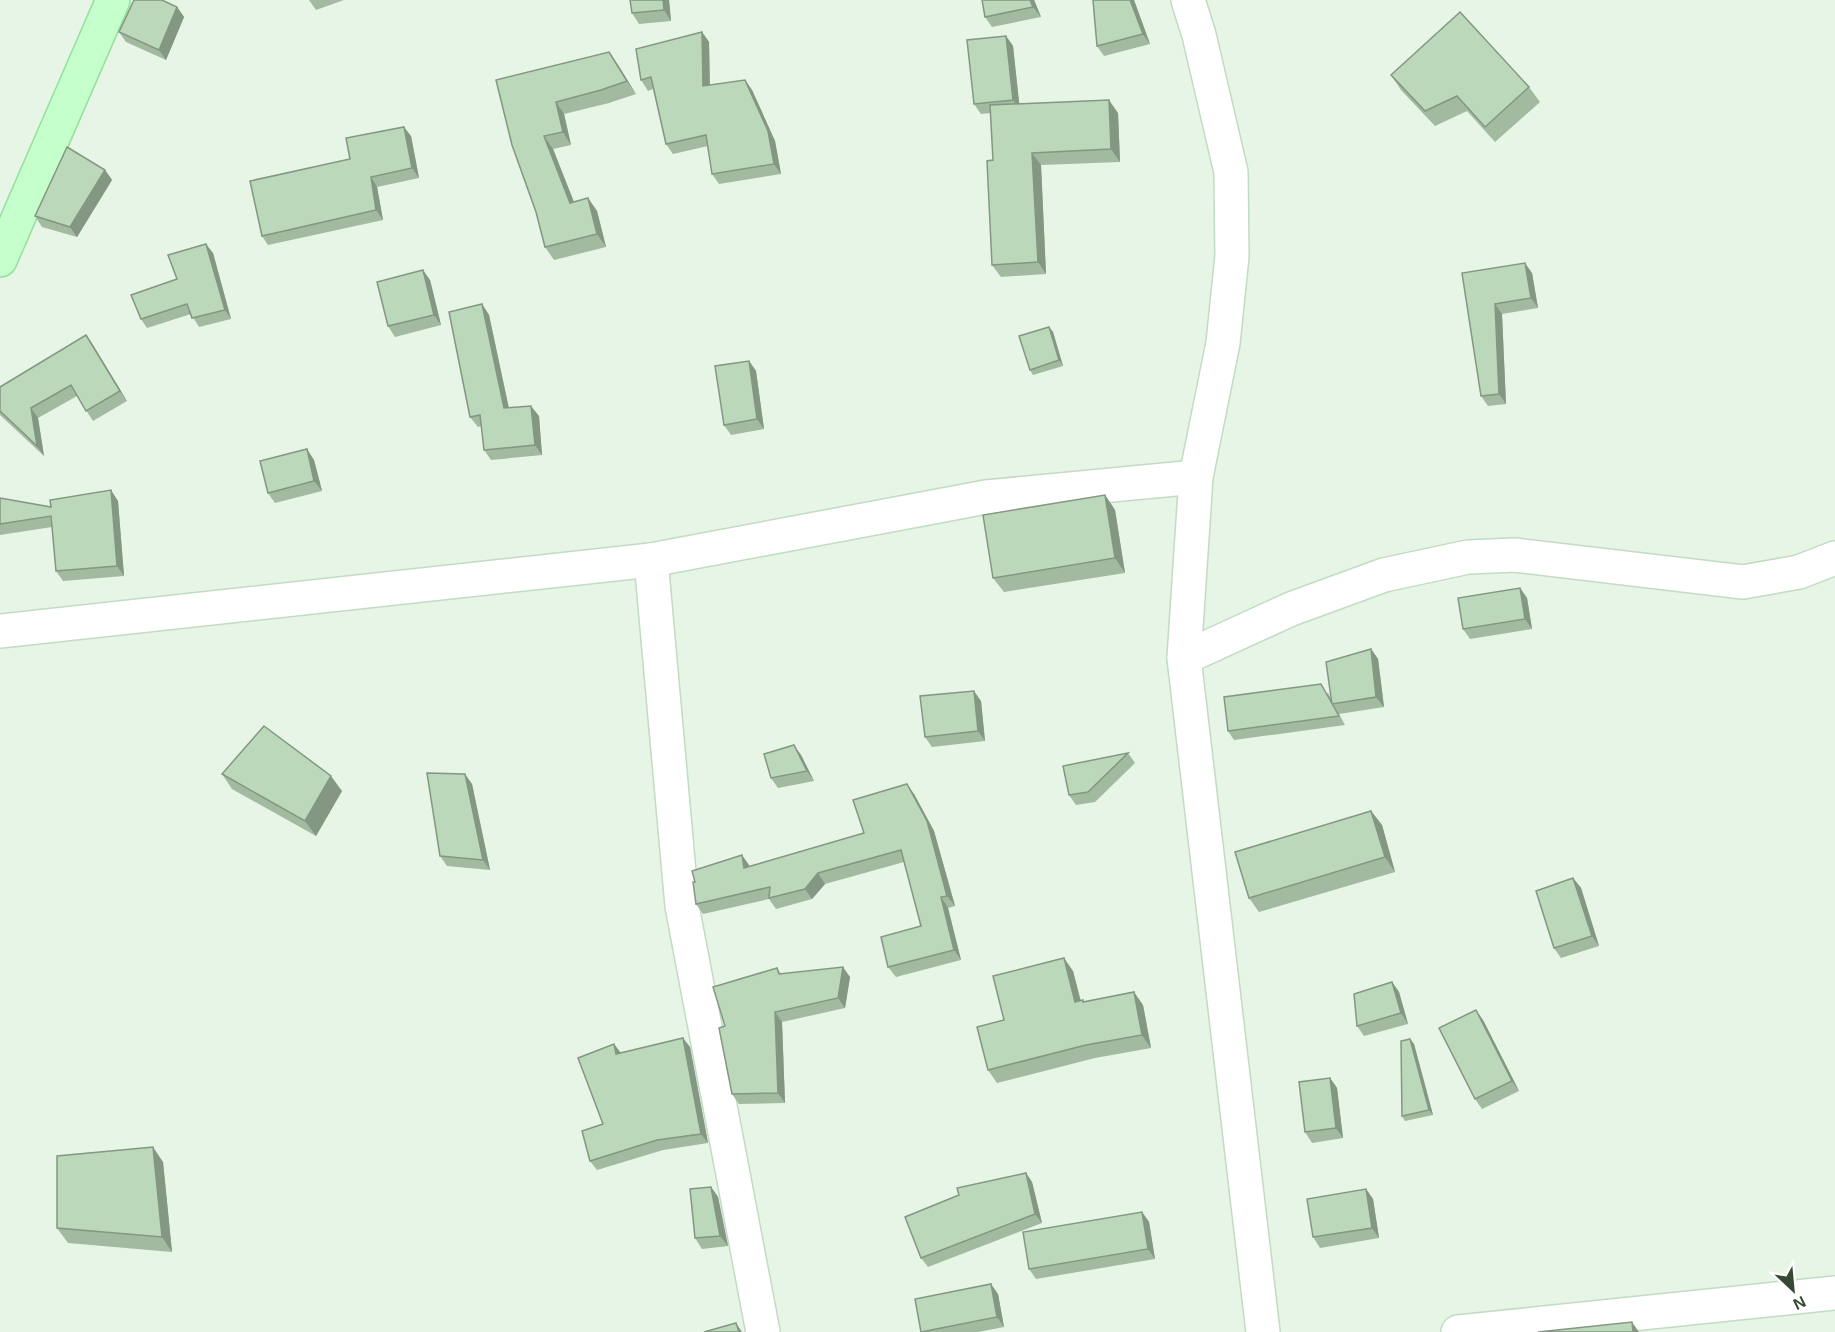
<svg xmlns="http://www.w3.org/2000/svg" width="1835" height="1332" font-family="Arial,sans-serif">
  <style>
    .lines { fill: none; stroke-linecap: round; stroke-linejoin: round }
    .street-casing { stroke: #c1dcc2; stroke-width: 36 }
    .secondary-casing { stroke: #94e09c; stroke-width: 36 }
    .street { stroke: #fff; stroke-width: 33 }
    .secondary { stroke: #c5ffcc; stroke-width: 33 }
    .wall { fill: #a1baa0 }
    .shaded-wall { fill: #839782 }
    .building { fill: #bbd8ba; stroke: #839782; stroke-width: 1.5 }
  </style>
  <rect width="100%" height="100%" fill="#e6f5e6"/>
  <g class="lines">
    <defs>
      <g id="street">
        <path d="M1188,0L1199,35L1231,172L1232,256L1223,343L1196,477L1184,658L1263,1332"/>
        <path d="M651,560L682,906L763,1332"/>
        <path d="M0,631L651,560L986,497L1196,477"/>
        <path d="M1184,658L1291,609L1384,575L1468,557L1515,555L1743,582L1799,572L1835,558"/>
        <path d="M1458,1332L1835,1293"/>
      </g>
      <path id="secondary" d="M0,260L113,0"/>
    </defs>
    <!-- street casing -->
    <use href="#street" class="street-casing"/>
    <!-- secondary casing -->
    <use href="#secondary" class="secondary-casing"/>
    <!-- street -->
    <use href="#street" class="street"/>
    <!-- secondary -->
    <use href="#secondary" class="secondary"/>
  </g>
  <!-- wall -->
  <g class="wall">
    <path d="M309,0H344L316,10Z"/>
    <path d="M669,0L671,21L639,24L632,13Z"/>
    <path d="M1034,0L1041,17L992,27L985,17Z"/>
    <path d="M1093,0H1134L1150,44L1104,56L1097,46Z"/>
    <path d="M177,7L184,17L166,60L126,42L119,32Z"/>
    <path d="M702,32L709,42L710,85L745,80L752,90L775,141L781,174L719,184L712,174L708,146L673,154L666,144L653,89L648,91L641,80Z"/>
    <path d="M1006,36L1013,46L1019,104L1118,113L1120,162L1041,165L1046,274L1001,277L992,265L993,160L991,113L981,114L974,104Z"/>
    <path d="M618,65L636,94L609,103L564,114L571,145L553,149L574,202L588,198L597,211L606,247L554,260L545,247L536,212L496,80Z"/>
    <path d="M1391,75L1529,87L1540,102L1495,142L1467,111L1435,126L1401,90Z"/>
    <path d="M411,136L419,178L377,187L383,220L268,245L262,236L350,159Z"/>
    <path d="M105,170L112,180L77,237L42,227L35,216Z"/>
    <path d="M213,253L231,319L199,327L191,314L147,328L141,319L177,279Z"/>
    <path d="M1462,273H1532L1538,308L1502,314L1506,404L1488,406L1481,396Z"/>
    <path d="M430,280L441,325L395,337L388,326Z"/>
    <path d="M482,304L489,315L509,408L539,416L542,455L491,460L484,450L481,426L478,427L470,417Z"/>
    <path d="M1049,327L1053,332L1063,366L1033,375L1030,370Z"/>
    <path d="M86,335L127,401L93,421L77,396L38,418L44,456L0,415V387Z"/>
    <path d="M749,361L756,371L764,429L731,435L724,425Z"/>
    <path d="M314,460L322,491L275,503L268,493Z"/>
    <path d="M1105,495L1115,510L1125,573L1004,592L993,578Z"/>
    <path d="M0,498L51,507L118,501L124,576L63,581L56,571L52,527L0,535Z"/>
    <path d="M1520,588L1527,598L1532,629L1470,639L1463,629Z"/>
    <path d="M1371,649L1378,659L1384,707L1339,714L1345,725L1234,740L1228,731L1328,693L1332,700Z"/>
    <path d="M981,701L985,741L932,747L925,737Z"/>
    <path d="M1128,753L1135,763L1095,802L1076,805L1069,795Z"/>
    <path d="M801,755L814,781L778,788L771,778Z"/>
    <path d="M222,774L342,791L316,836L232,789Z"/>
    <path d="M472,784L490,870L447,866L440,856Z"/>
    <path d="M914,794L934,831L955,906L948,908L961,960L896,977L888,967L921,926L904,862L825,884L812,899L776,909L769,899L703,914L696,904L749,865V866L864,833Z"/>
    <path d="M1371,811L1382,825L1395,872L1259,912L1249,898Z"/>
    <path d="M1573,878L1581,888L1599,946L1561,958L1554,948Z"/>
    <path d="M777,968L781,974L850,977L845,1008L782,1022L785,1103L739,1104L732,1094L725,1026Z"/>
    <path d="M1073,971L1081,1001L1083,1000L1084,1002L1143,1005L1151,1048L1095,1058L997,1083L988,1070L1004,1020Z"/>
    <path d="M1392,982L1399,992L1408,1024L1364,1036L1357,1026Z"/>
    <path d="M1483,1020L1519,1091L1482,1109L1475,1099Z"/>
    <path d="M1410,1039L1414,1044L1433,1115L1405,1121L1402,1116Z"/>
    <path d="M614,1044L620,1053L690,1047L708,1143L663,1150L597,1170L590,1161L603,1124Z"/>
    <path d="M1330,1078L1337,1088L1343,1138L1312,1143L1305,1132Z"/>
    <path d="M163,1162L172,1252L68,1243L57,1228Z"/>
    <path d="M1026,1173L1032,1182L1042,1223L928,1267L921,1258Z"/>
    <path d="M711,1187L718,1197L728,1246L702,1249L695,1238Z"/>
    <path d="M1366,1189L1373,1199L1379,1238L1320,1248L1313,1237Z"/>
    <path d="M1142,1212L1149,1222L1155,1259L1036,1279L1029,1269Z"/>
    <path d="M998,1294L1004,1327L978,1332H921Z"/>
  </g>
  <!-- shaded-wall -->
  <g class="shaded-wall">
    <path d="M663,0H669L671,21L664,10Z"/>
    <path d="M1030,0H1034L1041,17L1033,7Z"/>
    <path d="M1130,0H1134L1150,44L1143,34Z"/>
    <path d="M177,7L184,17L166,60L159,50Z"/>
    <path d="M702,32L709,42L710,96L703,86Z"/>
    <path d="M1006,36L1013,46L1020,110L1013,100Z"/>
    <path d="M609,52L618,65L636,94L627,81Z"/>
    <path d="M745,80L752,90L775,141L781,174L774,164Z"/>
    <path d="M1109,100L1118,113L1120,162L1111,149Z"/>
    <path d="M556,102L564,114L571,145L563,132Z"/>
    <path d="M404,127L411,136L419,178L412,168Z"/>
    <path d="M544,136L553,149L579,215L570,203Z"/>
    <path d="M1032,153L1041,165L1046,274L1038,262Z"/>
    <path d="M105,170L112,180L77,237L70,227Z"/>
    <path d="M371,177L377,187L383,220L376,210Z"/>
    <path d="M588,198L597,211L606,247L597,234Z"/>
    <path d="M206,244L213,253L231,319L225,310Z"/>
    <path d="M1525,263L1532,273L1538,308L1531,298Z"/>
    <path d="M423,270L430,280L441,325L434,315Z"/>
    <path d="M482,304L489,315L511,419L504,408Z"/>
    <path d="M1495,304L1502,314L1506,404L1499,394Z"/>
    <path d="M1049,327L1053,332L1063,366L1059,360Z"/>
    <path d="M86,335L93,345L127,401L120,391Z"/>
    <path d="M749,361L756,371L764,429L757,419Z"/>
    <path d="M531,406L539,416L542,455L535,445Z"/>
    <path d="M31,408L38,418L44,456L37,446Z"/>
    <path d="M307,449L314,460L322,491L314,481Z"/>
    <path d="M111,490L118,501L124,576L117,566Z"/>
    <path d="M1105,495L1115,510L1125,573L1115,558Z"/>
    <path d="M1520,588L1527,598L1532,629L1525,619Z"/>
    <path d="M1371,649L1378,659L1384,707L1376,697Z"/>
    <path d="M974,691L981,701L985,741L978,731Z"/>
    <path d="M794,745L801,755L814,781L807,771Z"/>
    <path d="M465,774L472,784L490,870L483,860Z"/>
    <path d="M331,776L342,791L316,836L305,821Z"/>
    <path d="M907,784L914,794L934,831L955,906L947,896Z"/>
    <path d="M1371,811L1382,825L1395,872L1385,857Z"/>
    <path d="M742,855L749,865L751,878L744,868Z"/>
    <path d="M818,873L825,884L812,899L805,889Z"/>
    <path d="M1573,878L1581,888L1599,946L1592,936Z"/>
    <path d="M941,897L948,908L961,960L954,950Z"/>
    <path d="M1064,958L1073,971L1084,1015L1075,1002Z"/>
    <path d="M843,967L850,977L845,1008L838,998Z"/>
    <path d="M1392,982L1399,992L1408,1024L1401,1013Z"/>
    <path d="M1134,992L1143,1005L1151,1048L1142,1035Z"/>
    <path d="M1476,1010L1483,1020L1519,1091L1512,1081Z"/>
    <path d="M775,1012L782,1022L785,1103L778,1093Z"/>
    <path d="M683,1038L690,1047L708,1143L701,1134Z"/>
    <path d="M1410,1039L1414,1044L1433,1115L1429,1110Z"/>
    <path d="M614,1044L621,1053L616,1054Z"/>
    <path d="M1330,1078L1337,1088L1343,1138L1336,1128Z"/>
    <path d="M153,1147L163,1162L172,1252L162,1237Z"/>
    <path d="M1026,1173L1032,1182L1042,1223L1035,1214Z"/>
    <path d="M711,1187L718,1197L728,1246L720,1236Z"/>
    <path d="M1366,1189L1373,1199L1379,1238L1372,1228Z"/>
    <path d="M1142,1212L1149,1222L1155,1259L1148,1249Z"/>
    <path d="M991,1284L998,1294L1004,1327L997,1317Z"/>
    <path d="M1632,1322L1639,1332H1633Z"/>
    <path d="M736,1323L742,1332H739Z"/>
  </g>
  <!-- building -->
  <g class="building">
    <path d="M134,0H162L177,7L159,50L119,32Z"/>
    <path d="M630,0H663L664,10L632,13Z"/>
    <path d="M982,0H1030L1033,7L985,17Z"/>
    <path d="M1093,0H1130L1143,34L1097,46Z"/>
    <path d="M1460,12L1529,87L1485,127L1457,96L1425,111L1391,75Z"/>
    <path d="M702,32L703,86L745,80L768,131L774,164L712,174L706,135L666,144L651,77L641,80L636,49Z"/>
    <path d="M1006,36L1013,100L974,104L967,40Z"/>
    <path d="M609,52L627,81L601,90L556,102L563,132L544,136L570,203L588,198L597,234L545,247L536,212L512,145L496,80Z"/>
    <path d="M1109,100L1111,149L1032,153L1038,262L992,265L987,161L993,160L990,105Z"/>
    <path d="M404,127L412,168L371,177L376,210L262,236L250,181L350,159L346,138Z"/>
    <path d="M67,147L105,170L70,227L35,216Z"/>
    <path d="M206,244L225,310L192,318L187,304L141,319L131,295L177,279L168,255Z"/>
    <path d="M1525,263L1531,298L1495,304L1499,394L1481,396L1462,273Z"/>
    <path d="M423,270L434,315L388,326L377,282Z"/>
    <path d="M482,304L504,408L531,406L535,445L484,450L480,415L470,417L449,312Z"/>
    <path d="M1049,327L1059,360L1030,370L1019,336Z"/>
    <path d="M86,335L120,391L86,411L71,385L31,408L37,446L0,411V387Z"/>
    <path d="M749,361L757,419L724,425L715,366Z"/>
    <path d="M307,449L314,481L268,493L260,461Z"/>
    <path d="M111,490L117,566L56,571L51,516L0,524V498L51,507L50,500Z"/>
    <path d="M1105,495L1115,558L993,578L983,515Z"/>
    <path d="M1520,588L1525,619L1463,629L1458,598Z"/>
    <path d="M1371,649L1376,697L1332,704L1326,662Z"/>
    <path d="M1321,684L1339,716L1228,731L1224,697Z"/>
    <path d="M974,691L978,731L925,737L920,696Z"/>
    <path d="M264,726L331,776L305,821L222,774Z"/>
    <path d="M794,745L807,771L771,778L764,754Z"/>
    <path d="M1128,753L1088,792L1069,795L1063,766Z"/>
    <path d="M427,773L465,774L483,860L440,856Z"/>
    <path d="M907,784L927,821L947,896L941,897L954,950L888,967L881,937L921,926L901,850L818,873L805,889L769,898L770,887L696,904L693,882H695L692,871L742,855L744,868L864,833L853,800Z"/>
    <path d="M1371,811L1385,857L1249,898L1235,852Z"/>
    <path d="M1573,878L1592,936L1554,948L1536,891Z"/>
    <path d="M1064,958L1075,1002L1083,1000V1002L1134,992L1142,1035L1086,1045L988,1070L977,1027L1004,1020L993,976Z"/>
    <path d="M843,967L838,998L775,1012L778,1093L732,1094L719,1028L725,1026L713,987L777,968L779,974Z"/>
    <path d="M1392,982L1401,1013L1357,1026L1354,994Z"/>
    <path d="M1476,1010L1512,1081L1475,1099L1439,1028Z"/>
    <path d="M683,1038L701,1134L657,1140L590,1161L582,1131L603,1124L578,1058L614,1044L616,1054Z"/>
    <path d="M1410,1039L1429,1110L1402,1116L1401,1041Z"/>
    <path d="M1330,1078L1336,1128L1305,1132L1299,1082Z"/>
    <path d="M153,1147L162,1237L57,1228V1156Z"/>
    <path d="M1026,1173L1035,1214L921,1258L905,1217L959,1195L957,1188Z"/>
    <path d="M711,1187L720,1236L695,1238L690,1189Z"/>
    <path d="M1366,1189L1372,1228L1313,1237L1307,1199Z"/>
    <path d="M1142,1212L1148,1249L1029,1269L1023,1232Z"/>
    <path d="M991,1284L997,1317L921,1332L915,1299Z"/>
    <path d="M1632,1322L1633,1332H1538Z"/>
    <path d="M736,1323L739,1332H704Z"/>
  </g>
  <!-- north arrow -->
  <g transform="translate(1793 1290) rotate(154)" stroke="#ffffff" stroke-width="4.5" paint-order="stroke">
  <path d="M0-4.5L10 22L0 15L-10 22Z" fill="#354834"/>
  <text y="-9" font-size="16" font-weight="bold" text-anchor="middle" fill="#354834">N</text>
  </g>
</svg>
